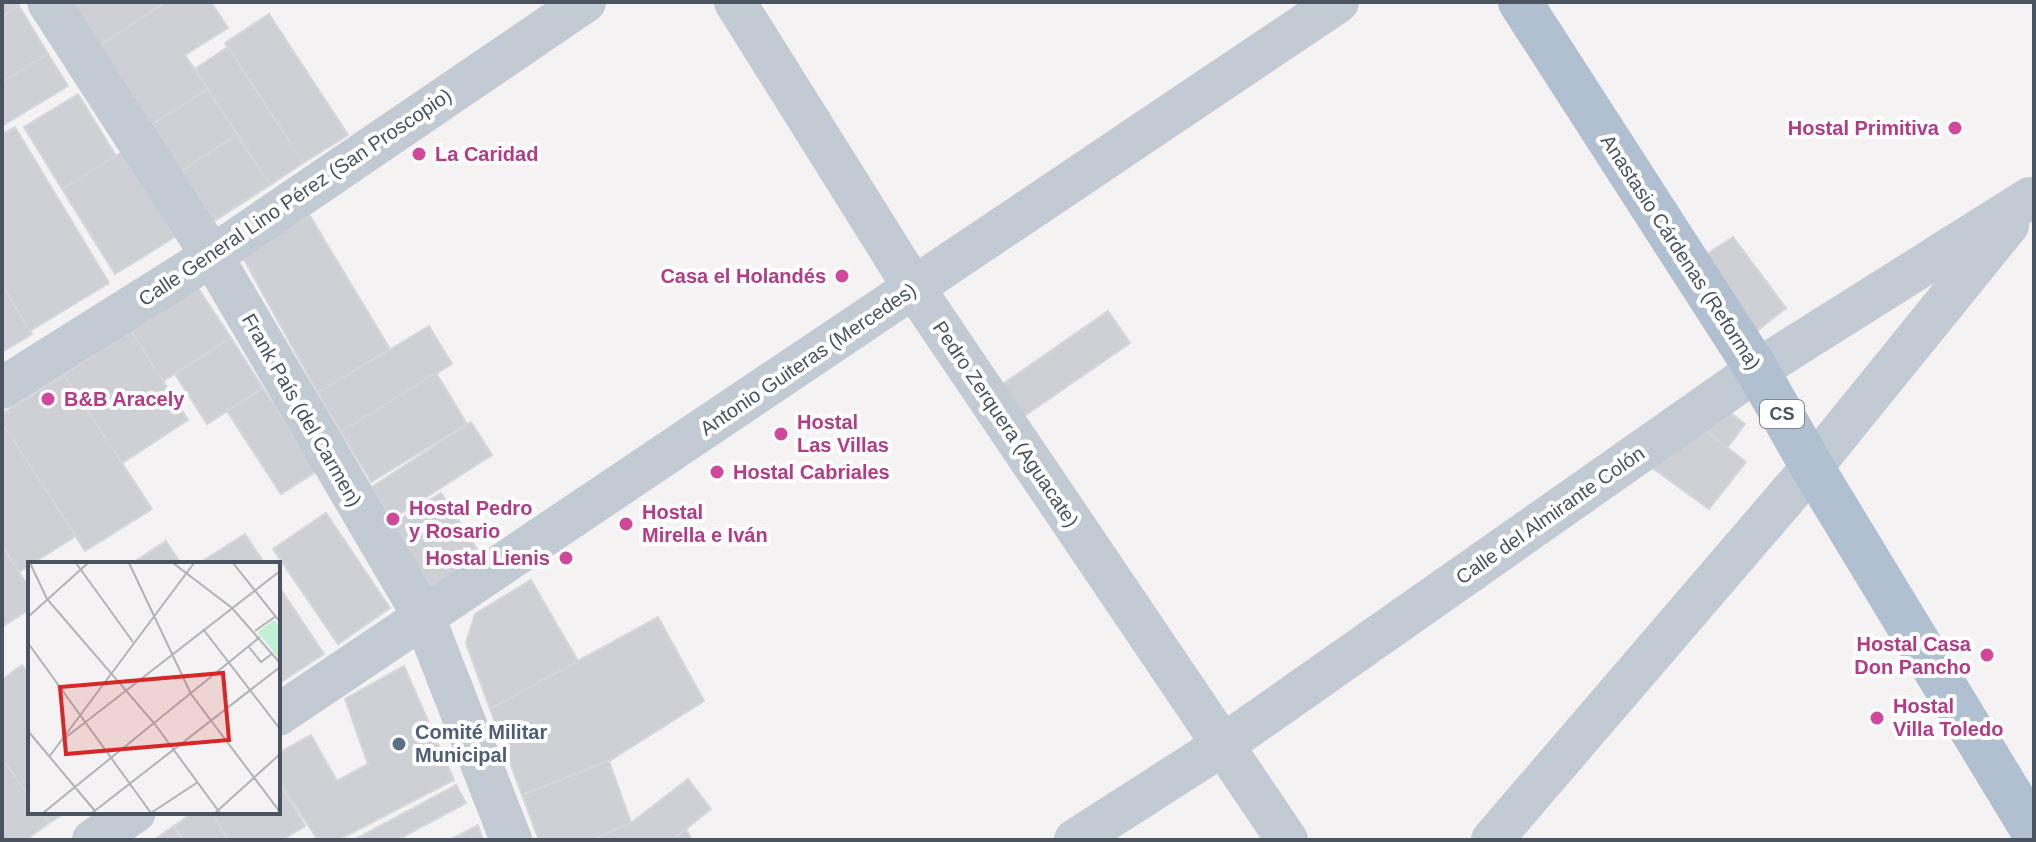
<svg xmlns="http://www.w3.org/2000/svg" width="2036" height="842" font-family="Helvetica,sans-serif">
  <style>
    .building { fill: #ced0d6; stroke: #d5d7dd; stroke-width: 2 }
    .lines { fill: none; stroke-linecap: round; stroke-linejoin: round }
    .minor { stroke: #c2cbd3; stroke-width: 42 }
    .primary { stroke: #b1c0d0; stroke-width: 44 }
    .hotel-dot { fill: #d1479c; stroke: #fff; stroke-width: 3 }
    .service-dot { fill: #5c6f8a; stroke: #fff; stroke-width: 3 }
    .labels { text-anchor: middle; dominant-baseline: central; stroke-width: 8; stroke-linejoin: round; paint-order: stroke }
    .shield { fill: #fff; stroke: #808790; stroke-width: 2 }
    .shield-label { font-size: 18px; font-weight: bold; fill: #495460 }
    .hotel-label { font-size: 20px; font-weight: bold; fill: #b23c85; stroke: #fff; text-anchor: start }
    .street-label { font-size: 20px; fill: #495460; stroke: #fff }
    .service-label { font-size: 20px; font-weight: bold; fill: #4e5e75; stroke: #fff; text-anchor: start }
    .inset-road { fill: none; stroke: #b0b3b8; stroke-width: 2 }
    .view { fill: #d62828; fill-opacity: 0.15; stroke: #d62828; stroke-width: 4 }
    .inset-edge { fill: none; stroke: #495460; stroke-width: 4 }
  </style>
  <rect width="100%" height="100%" fill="#f4f2f2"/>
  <!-- building -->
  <g class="building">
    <path d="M2,2H17L19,6L2,17Z"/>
    <path d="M70,2H166L99,46Z"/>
    <path d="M166,2H211L228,28L185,55L208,89L151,126L99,46Z"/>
    <path d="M19,6L48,54L2,82V17Z"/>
    <path d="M269,14L348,135L303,163L225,43Z"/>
    <path d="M228,47L303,163L270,185L195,69Z"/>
    <path d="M48,54L68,86L2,126V82Z"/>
    <path d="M208,89L237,135L180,172L150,126Z"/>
    <path d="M78,94L116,156L62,189L24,127Z"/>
    <path d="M15,127L109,283L30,331L2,285V134Z"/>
    <path d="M237,135L270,185L214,221L181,171Z"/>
    <path d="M122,152L175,237L115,274L62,189Z"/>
    <path d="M310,216L390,349L318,393L242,256Z"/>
    <path d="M1733,237L1786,308L1753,334L1701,258Z"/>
    <path d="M2,285L32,334L2,352Z"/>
    <path d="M198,288L231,338L163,381L131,331Z"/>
    <path d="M1108,311L1130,343L1023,417L1000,386Z"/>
    <path d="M429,326L452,364L341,432L318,393Z"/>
    <path d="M131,331L188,420L122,463L64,375Z"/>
    <path d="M231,338L263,388L207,424L175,374Z"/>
    <path d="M436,373L467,424L371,482L341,432Z"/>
    <path d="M64,375L152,509L85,551L2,423V414Z"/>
    <path d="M263,388L317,471L281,494L227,411Z"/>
    <path d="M1721,406L1745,424L1727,448L1703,428Z"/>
    <path d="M471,422L492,455L392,519L372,487Z"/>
    <path d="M2,423L76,536L19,572L2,546Z"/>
    <path d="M1697,424L1746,462L1709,509L1651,467Z"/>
    <path d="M441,493L485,562L435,594L390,526Z"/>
    <path d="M326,513L390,608L338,644L273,549Z"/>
    <path d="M245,534L265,564H198Z"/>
    <path d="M166,541L181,564H131Z"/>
    <path d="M2,546L30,589V609L2,627Z"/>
    <path d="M531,580L578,661L490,709L466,643L475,614Z"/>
    <path d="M278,585L324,654L278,684Z"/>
    <path d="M658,617L704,701L609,761L522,795L490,709Z"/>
    <path d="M22,665L30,675V797L2,759V680Z"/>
    <path d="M404,666L454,780L338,840H318L278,780V753L311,735L337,781L368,764L345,699Z"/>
    <path d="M2,759L30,797V812H41L49,823L26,840H2Z"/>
    <path d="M609,761L631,823L592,840H539L522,795Z"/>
    <path d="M688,779L711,809L672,840H592L631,823Z"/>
    <path d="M278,781L305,826L282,840H228L212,812H278Z"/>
    <path d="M456,785L466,803L397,840H354Z"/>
    <path d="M41,812H67L49,823Z"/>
    <path d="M194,812H212L228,840H183L174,826Z"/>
    <path d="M478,825L483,840H450Z"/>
    <path d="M174,826L183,840H154Z"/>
    <path d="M686,829L692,840H672Z"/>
  </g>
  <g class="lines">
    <!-- minor -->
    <g class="minor">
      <path d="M48,2L212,256L424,617L511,840"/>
      <path d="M735,2L914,288L1287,840"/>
      <path d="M2,388L212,256L585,2"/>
      <path d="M278,715L1338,2"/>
      <path d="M93,840L135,812"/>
      <path d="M1075,840L1223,745L1757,370L2030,198"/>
      <path d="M1492,840L1812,467L2008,225"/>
    </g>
    <!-- primary -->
    <path class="primary" d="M1520,2L1757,370L1812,467L2034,833"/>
  </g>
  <!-- markers -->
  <g class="hotel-dot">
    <circle cx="1955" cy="128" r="8"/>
    <circle cx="419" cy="154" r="8"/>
    <circle cx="842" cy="276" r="8"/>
    <circle cx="48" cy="399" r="8"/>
    <circle cx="781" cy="434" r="8"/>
    <circle cx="717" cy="472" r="8"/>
    <circle cx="393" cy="519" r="8"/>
    <circle cx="626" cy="524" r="8"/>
    <circle cx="566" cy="558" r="8"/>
    <circle cx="1987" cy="655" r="8"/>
    <circle cx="1877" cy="718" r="8"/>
  </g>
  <circle class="service-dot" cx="399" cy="744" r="8"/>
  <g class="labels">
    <!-- shield labels -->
    <rect class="shield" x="1760" y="400" width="44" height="28" rx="6"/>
    <g class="shield-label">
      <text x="1782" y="414">CS</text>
    </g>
    <!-- hotel labels -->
    <g class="hotel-label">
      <text x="1939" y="128" text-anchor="end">Hostal Primitiva</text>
      <text x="435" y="154">La Caridad</text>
      <text x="826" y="276" text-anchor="end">Casa el Holandés</text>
      <text x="64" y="399">B&amp;B Aracely</text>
      <text x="797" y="422">Hostal<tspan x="797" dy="23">Las Villas</tspan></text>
      <text x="733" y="472">Hostal Cabriales</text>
      <text x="409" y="508">Hostal Pedro<tspan x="409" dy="23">y Rosario</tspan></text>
      <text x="642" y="512">Hostal<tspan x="642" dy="23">Mirella e Iván</tspan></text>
      <text x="550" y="558" text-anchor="end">Hostal Lienis</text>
      <text x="1971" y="644" text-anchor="end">Hostal Casa<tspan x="1971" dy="23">Don Pancho</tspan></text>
      <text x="1893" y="706">Hostal<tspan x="1893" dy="23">Villa Toledo</tspan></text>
    </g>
    <!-- street labels -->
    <g class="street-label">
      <text transform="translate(295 197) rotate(-34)">Calle General Lino Pérez (San Proscopio)</text>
      <text transform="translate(1681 252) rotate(57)">Anastasio Cárdenas (Reforma)</text>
      <text transform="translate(808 359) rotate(-34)">Antonio Guiteras (Mercedes)</text>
      <text transform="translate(302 410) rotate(60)">Frank País (del Carmen)</text>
      <text transform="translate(1006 424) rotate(56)">Pedro Zerquera (Aguacate)</text>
      <text transform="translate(1550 515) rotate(-35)">Calle del Almirante Colón</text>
    </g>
    <!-- service labels -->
    <g class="service-label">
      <text x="415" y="732">Comité Militar<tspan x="415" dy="23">Municipal</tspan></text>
    </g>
  </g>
  <!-- overview -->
  <g transform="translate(28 562)">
    <rect width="252" height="252" fill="#f4f2f2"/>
    <path d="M246,58L252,64V98L230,70Z" fill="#c0f1d5"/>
    <path class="inset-road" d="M2,1L19,37L126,161L192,251M48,1L105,80M101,1L163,132L252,250M145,1L204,46L252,101M205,1L252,60M0,55L60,1M175,67L252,167M227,69L248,54M0,81L123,251M221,85L233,100L245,91M0,169L67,249M37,176L252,9M21,195L166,1M15,251L232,75M64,251L252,105M123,251L170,220M187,251L252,192"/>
    <path class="view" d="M195,111L201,178L38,192L32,125Z"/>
    <rect width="252" height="252" class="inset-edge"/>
  </g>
  <!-- border -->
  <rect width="2036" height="842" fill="none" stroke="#495460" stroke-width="8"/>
</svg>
